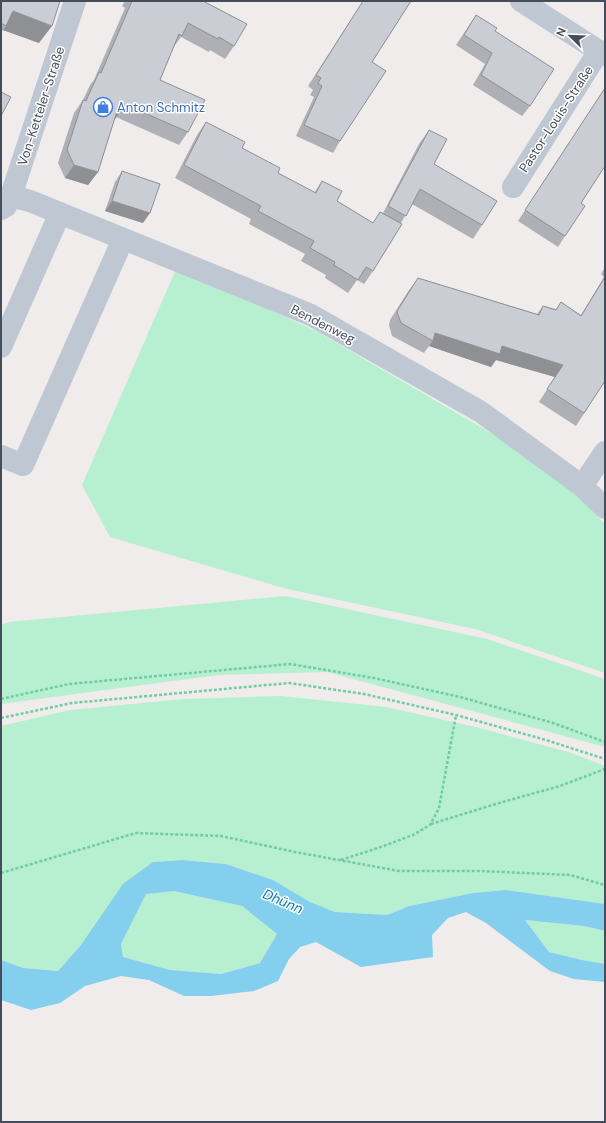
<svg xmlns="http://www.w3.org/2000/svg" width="606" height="1123" font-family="'DM Sans',sans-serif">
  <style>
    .green { fill: #b7efd1 }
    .water { fill: #83cfed; fill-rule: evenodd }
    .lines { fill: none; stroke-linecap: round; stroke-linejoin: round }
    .path { stroke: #6fcda6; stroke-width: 2.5; stroke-dasharray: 3 2; stroke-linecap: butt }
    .minor { stroke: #bec7d2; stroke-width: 22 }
    .wall { fill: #afb0b6 }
    .shaded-wall { fill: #8e9094 }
    .building { fill: #cbcdd4; stroke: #8e9094 }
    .labels { text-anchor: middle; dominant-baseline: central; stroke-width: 3; stroke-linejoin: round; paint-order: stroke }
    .street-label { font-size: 13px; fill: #444d59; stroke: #fff }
    .shop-label { font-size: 13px; fill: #366cbe; stroke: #fff; text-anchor: start }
    .water-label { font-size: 14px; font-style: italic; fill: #087aa8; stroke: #fff }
  </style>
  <rect width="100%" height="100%" fill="#efeceb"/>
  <!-- green -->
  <g class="green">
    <path d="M177,267L316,331L501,439L577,495L605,524V673L475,629L287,589L110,537L82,485Z"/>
    <path d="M286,596L487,639L605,679V747L327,672L218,675L1,704V625L9,622Z"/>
    <path d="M281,696L386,707L476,727L572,753L605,766V904L506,890L473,893L409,906L387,915L335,912L310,902L273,880L226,864L182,860L153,862L58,971L23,968L1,960V726L70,710L184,699Z"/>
    <path d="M174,891L242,906L277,934L260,963L221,974L170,970L123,957L121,944L146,893Z"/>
    <path d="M525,920L584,926L605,931V964L582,960L549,952Z"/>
  </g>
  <!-- water -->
  <path class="water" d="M182,860L226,864L273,880L310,902L335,912L387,915L409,906L473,893L506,890L605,904V931L584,926L525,920L549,952L582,960L605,964V982L574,979L550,971L486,923L466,912L448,918L432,935L433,957L361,967L316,942L300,947L289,959L278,981L254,991L211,996H184L149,980L121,976L85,986L60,1003L31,1010L1,1000V960L23,968L58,971L81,945L123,884L153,862ZM174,891L242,906L277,934L260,963L221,974L170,970L123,957L121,944L146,894Z"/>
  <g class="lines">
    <!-- path -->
    <g class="path">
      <path d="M1,699L69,684L290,664L374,678L460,697L553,723L605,742"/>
      <path d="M1,718L72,703L289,683L364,694L456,715L546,740L605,759"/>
      <path d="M431,824L499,803L560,786L605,769"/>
      <path d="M341,860L381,847L413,835L430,825L439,808L456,715"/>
      <path d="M1,873L136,833L221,836L295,852L399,871H480L570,875L605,885"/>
    </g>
    <!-- minor -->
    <g class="minor">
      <path d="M521,1L605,55"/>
      <path d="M513,187L599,51"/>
      <path d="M11,196L30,201L311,315L481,412L582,486L605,508"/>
      <path d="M1,209L6,206L11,196L75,1"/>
      <path d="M1,347L60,213"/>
      <path d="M1,456L23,465L123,239"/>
      <path d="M582,486L605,452"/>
    </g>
  </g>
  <!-- wall -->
  <g class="wall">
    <path d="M1,1L39,43L3,30L1,33Z"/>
    <path d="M125,1H203L234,46L225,59L210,50L209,52L181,37L173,48L160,80L188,132L179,145L116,117L114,120L98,172L88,185L65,178L58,163L74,113L83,100L90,85L94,80L125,8L122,6Z"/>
    <path d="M363,1H411L372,62L340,141L333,153L296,136L314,97L310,95L313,90L308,86Z"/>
    <path d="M476,15L495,31L530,106L522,116L473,85L485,64L456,45Z"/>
    <path d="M605,88V166L581,203L565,236L558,247L518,221Z"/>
    <path d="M206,122L278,173L314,193L322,181L337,201L373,223L380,212L383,213L419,144L429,130L434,164L482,225L473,239L412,204L373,271L364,284L357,280L348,293L325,278L326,275L301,261L305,254L249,224L251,219L175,178L197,135Z"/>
    <path d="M122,171L143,223L105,211L115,182Z"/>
    <path d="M605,267V381L576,426L539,402L555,377L496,360L491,367L429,346L424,353L392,336L389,325L390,320L409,290L418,278L537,314L543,306L556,309L561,302L581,315L604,277L601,274Z"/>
  </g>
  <!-- shaded-wall -->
  <g class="shaded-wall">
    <path d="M13,11L52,26L39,43L3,30L6,26Z"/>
    <path d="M117,111L120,112L111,125Z"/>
    <path d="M74,165L98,172L88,185L65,178Z"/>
    <path d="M112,201L150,213L143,223L105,211Z"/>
    <path d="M435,333L502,346L563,365L555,377L496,360L491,367L429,346L433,341Z"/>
  </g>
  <!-- building -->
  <g class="building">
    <path d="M1,1H60L52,26L13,11L6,26L1,23Z"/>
    <path d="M132,1H203L247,24L234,46L219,37L218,39L188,23L182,36L179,34L160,80L205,100L188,132L124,104L120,112L117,111L98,172L74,165L67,150L83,100L86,101L99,72L101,73Z"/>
    <path d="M363,1H411L372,62L386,71L340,141L304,125L322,86L318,83L321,78L316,75Z"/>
    <path d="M476,15L497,28L495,31L554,69L530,106L481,75L492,53L464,35Z"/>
    <path d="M605,88V166L581,203L585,206L565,236L525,210Z"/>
    <path d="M1,92L11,97L1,116Z"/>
    <path d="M206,122L245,142L242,148L280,168L278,173L316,193L322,181L342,191L337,201L373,223L380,212L402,224L373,271L366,267L358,280L334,265L335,262L310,248L314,241L258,211L261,206L184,165Z"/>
    <path d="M429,130L447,139L434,164L497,201L482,225L420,189L406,216L388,206Z"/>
    <path d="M122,171L160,184L150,213L112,201Z"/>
    <path d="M605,277V381L584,413L547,389L563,365L502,346L500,354L435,333L433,341L401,323L397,312L399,308L418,278L539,315L543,306L556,310L561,302L581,316Z"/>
  </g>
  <!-- icons -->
  <defs>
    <symbol id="shop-ring" viewBox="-11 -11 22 22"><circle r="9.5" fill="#fff" stroke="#3f7fe0" stroke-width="1.5"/><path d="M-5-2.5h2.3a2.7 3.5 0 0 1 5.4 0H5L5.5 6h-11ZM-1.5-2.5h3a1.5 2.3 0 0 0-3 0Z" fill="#3f7fe0"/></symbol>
  </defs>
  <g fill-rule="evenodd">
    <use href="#shop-ring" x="92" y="96" width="22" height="22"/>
  </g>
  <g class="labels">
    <!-- street labels -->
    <g class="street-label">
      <text transform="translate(41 106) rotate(-72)">Von-Ketteler-Straße</text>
      <text transform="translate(556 119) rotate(-57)">Pastor-Louis-Straße</text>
      <text transform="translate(323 324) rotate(27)">Bendenweg</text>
    </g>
    <!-- shop labels -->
    <g class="shop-label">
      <text x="117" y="107">Anton Schmitz</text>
    </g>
    <!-- water labels -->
    <g class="water-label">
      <text transform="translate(283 901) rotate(23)">Dhünn</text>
    </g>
  </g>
  <!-- border -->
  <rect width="606" height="1123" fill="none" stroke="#444d59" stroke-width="4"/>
  <!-- north arrow -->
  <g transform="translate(570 36) rotate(293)" stroke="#ffffff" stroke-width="3" paint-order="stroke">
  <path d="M0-3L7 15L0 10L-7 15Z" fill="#444d59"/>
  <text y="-6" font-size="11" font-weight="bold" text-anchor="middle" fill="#444d59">N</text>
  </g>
</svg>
